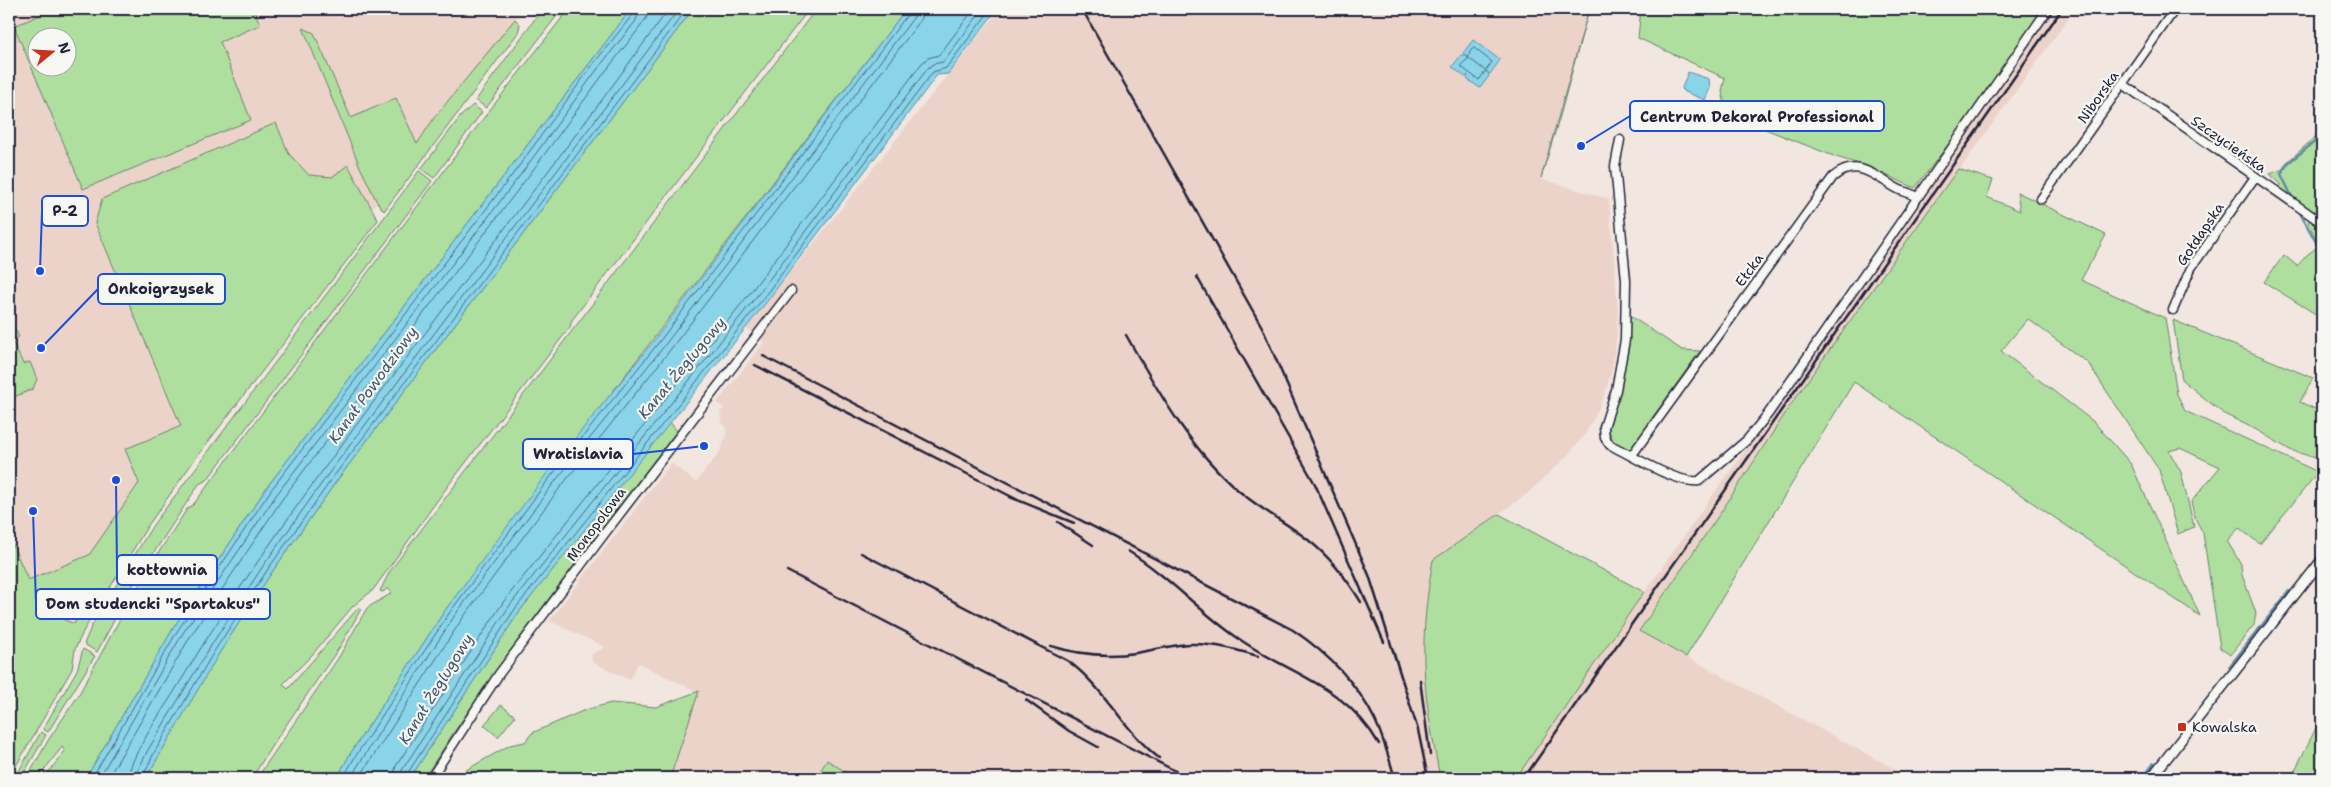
<svg xmlns="http://www.w3.org/2000/svg" width="2331" height="787" font-family="'Shantell Sans',sans-serif">
  <style>
    .built { fill: #ecd3ca; fill-rule: evenodd }
    .green { fill: #afdf9e; stroke: #68806c; fill-rule: evenodd }
    .water { fill: #89d4e9; stroke: #608da3 }
    .lines { fill: none; stroke-linecap: round; stroke-linejoin: round }
    .shore { stroke: #4b6981; stroke-width: 1 }
    .stream { stroke: #608da3; stroke-width: 2.5 }
    .minor-casing { stroke: #22223b; stroke-width: 11 }
    .tertiary-casing { stroke: #22223b; stroke-width: 12 }
    .minor { stroke: #f6f6f2; stroke-width: 8 }
    .tertiary { stroke: #f6f6f2; stroke-width: 9 }
    .rail { stroke: #22223b; stroke-width: 2.5 }
    .poi-dot { fill: #c8321e; stroke: #f6f6f2; stroke-width: 2 }
    .labels { text-anchor: middle; dominant-baseline: central; stroke-width: 4.5; stroke-linejoin: round; paint-order: stroke }
    .street-label { font-size: 14px; fill: #22223b; stroke: #f6f6f2 }
    .poi-label { font-size: 14px; fill: #22223b; stroke: #f6f6f2; text-anchor: start }
    .water-label { font-size: 15px; font-style: italic; fill: #41576f; stroke: #f6f6f2 }
    .leader { fill: none; stroke: #1d4ed8; stroke-width: 2 }
    .callout-dot { fill: #1d4ed8; stroke: #f6f6f2; stroke-width: 2 }
    .callout { fill: #f6f6f2; stroke: #1d4ed8; stroke-width: 2 }
    .callout-label { font-size: 15px; text-anchor: middle; font-weight: bold; fill: #22223b }
  </style>
  <rect width="100%" height="100%" fill="#f1e6e0"/>
  <filter id="ink" filterUnits="userSpaceOnUse"><feTurbulence type="fractalNoise" baseFrequency=".02" numOctaves="2"/><feDisplacementMap in="SourceGraphic" scale="10" xChannelSelector="R" yChannelSelector="G"/><feConvolveMatrix kernelMatrix="1 2 1 2 8 2 1 2 1" color-interpolation-filters="sRGB"/></filter>
  <g filter="url(#ink)">
    <!-- built -->
    <g class="built">
      <path d="M9,9H524L434,118L371,210L142,513L74,624L9,597ZM38,38H68V68H38Z"/>
      <path d="M1000,9H1589L1541,179L1609,199L1618,310L1617,332L1613,366L1605,394L1595,416L1584,436L1568,455L1527,494L1433,560L1442,778H452L510,745L525,742L532,733L585,710L611,703L656,707L698,692L638,663L630,680L592,662L591,655L605,647L549,621L671,463L696,482L719,453L727,435L725,426L721,422L720,413L724,408L717,403L764,342L746,328Z"/>
      <path d="M2055,9H2075L1796,397L1719,515L1639,631L1911,778H1515L1707,503L1844,315Z"/>
    </g>
    <!-- green -->
    <g class="green">
      <path d="M55,9H254L260,25L220,42L251,120L83,189L14,26ZM38,38H68V68H38Z"/>
      <path d="M542,9H562L486,108L476,100Z"/>
      <path d="M569,9H631L267,487L174,627L86,778H44L65,751L62,747L38,778H27L49,739L78,696L144,575L187,509L193,505L486,115Z"/>
      <path d="M693,9H809L572,320L570,327L447,487L373,590L353,606L311,656L283,684L288,689L359,607L361,609L341,645L271,747L252,778H146L216,658L272,572L338,479Z"/>
      <path d="M816,9H906L446,609L350,754L337,778H257L339,657L367,608L392,593L388,588L383,592L380,591L390,571Z"/>
      <path d="M1589,9L1560,116L1541,178Z"/>
      <path d="M1641,9H2043L1963,125L1915,188L1866,166L1836,157L1727,114L1722,91L1725,78L1638,38Z"/>
      <path d="M515,19L520,24L518,33L384,211L377,202L360,167L303,28L314,33L351,118L396,98L417,144L434,118Z"/>
      <path d="M473,105L482,112L434,178L421,169L461,116Z"/>
      <path d="M276,123L289,154L309,175L332,177L348,165L378,220L195,459L147,527L84,630L75,649L72,669L9,778V536L28,580L89,555L139,483L125,449L181,426L95,223L102,199ZM67,592L87,601L74,624L56,616Z"/>
      <path d="M2322,131V220L2279,190L2281,184L2270,174L2283,169L2285,164Z"/>
      <path d="M1958,169L1993,180L1987,197L2020,211L2017,192L2106,235L2081,280L2165,318L2177,394L2185,411L2318,472L2260,544L2239,528L2227,541L2241,564L2242,575L2256,613L2254,625L2230,655L2220,648L2203,533L2195,518L2191,502L2220,467L2180,448L2169,451L2181,472L2194,527L2178,534L2159,470L2088,363L2028,319L2001,351L2094,422L2131,464L2200,616L1854,382L1686,657L1639,631L1719,515L1796,397Z"/>
      <path d="M419,171L432,181L207,480L199,484L137,578L97,652L84,644L92,625L153,525Z"/>
      <path d="M2310,219L2322,227V318L2264,282L2284,255L2297,266L2308,254L2319,246L2308,222Z"/>
      <path d="M1630,316L1682,350L1700,351L1652,418L1632,449C1618,451 1609,439 1609,427L1628,350Z"/>
      <path d="M9,317L19,337L12,340L23,364L30,362L37,379L33,389L9,399Z"/>
      <path d="M2173,320L2313,378L2300,402L2322,412V460L2290,450L2257,430L2224,414L2182,380Z"/>
      <path d="M670,422L677,431C590,544 501,657 424,778H410L519,612Z"/>
      <path d="M1499,514L1644,592L1516,778H1440C1433,740 1425,702 1424,663C1423,628 1427,594 1433,560Z"/>
      <path d="M83,649L95,656L48,732L43,729L77,670Z"/>
      <path d="M699,691L672,772L667,778H452L510,745L525,742L532,733L585,710L611,703L656,707Z"/>
      <path d="M501,705L515,716L498,737L484,725Z"/>
      <path d="M2322,716V778H2291Z"/>
      <path d="M41,732L46,735L21,778H15Z"/>
      <path d="M827,760L855,778H816Z"/>
    </g>
    <!-- water -->
    <g class="water">
      <path d="M631,9H693L338,479L272,572L220,652L146,778H86L174,627L267,487Z"/>
      <path d="M906,9H997L948,74L937,75L765,304L519,612L410,778H337L350,754L446,609L544,477L652,343Z"/>
      <path d="M1473,40L1500,60L1490,74L1463,53Z"/>
      <path d="M1461,55H1464L1488,73L1489,76L1480,88L1467,79L1468,75L1465,77L1452,67Z"/>
      <path d="M1688,72L1709,79L1710,88L1705,100L1683,91L1682,88Z"/>
    </g>
    <g class="lines">
      <!-- shore -->
      <g class="shore">
        <path d="M1474,48L1492,62L1479,80L1460,66L1468,59L1470,52Z"/>
        <path d="M92,778L178,630L271,490L516,170L594,63L630,18L635,9"/>
        <path d="M99,778L183,633L277,494L521,174L599,67L635,22L641,9"/>
        <path d="M108,778L190,637L283,498L527,178L605,72L641,26L647,17L648,9"/>
        <path d="M128,778C129,758 165,707 177,687C242,578 317,477 393,376C485,253 579,133 669,9"/>
        <path d="M135,778L137,772L148,750L210,647L263,566L329,473L679,9"/>
        <path d="M142,778L154,753L215,650L268,569L334,476L687,9"/>
        <path d="M343,778L355,757L450,612L548,480L656,346L908,14L909,9"/>
        <path d="M350,778L455,615L553,484L661,350L914,17L916,9"/>
        <path d="M359,778L462,619L559,489L667,354L920,21L923,9"/>
        <path d="M393,778L396,766L504,601L750,293L922,63L928,58L939,55L974,9"/>
        <path d="M400,778L402,770L510,605L756,297L928,68L933,64L943,62L983,9"/>
        <path d="M407,778V774L515,609L761,301L933,72L946,68L991,9"/>
      </g>
      <!-- stream -->
      <g class="stream">
        <path d="M2293,199L2281,174L2288,163L2322,136"/>
        <path d="M2300,213L2322,253"/>
        <path d="M2317,371L2322,357"/>
        <path d="M2229,667L2289,591"/>
        <path d="M2143,778L2154,763"/>
      </g>
      <defs>
        <g id="minor">
          <path d="M2322,9V11"/>
          <path d="M2123,84L2322,223"/>
          <path d="M1620,140L1615,166L1626,280L1625,340L1616,390L1604,427L1605,438L1610,445C1632,455 1676,484 1699,481L1747,440L1768,414L2048,9"/>
          <path d="M2041,199L2175,9"/>
          <path d="M2173,310L2191,268L2255,177"/>
          <path d="M1632,455L1833,177C1859,156 1876,178 1900,190C1906,192 1912,194 1918,197"/>
          <path d="M431,778L499,674L605,533L791,291"/>
        </g>
        <path id="tertiary" d="M2151,778L2322,560"/>
      </defs>
      <!-- minor casing -->
      <use href="#minor" class="minor-casing"/>
      <!-- tertiary casing -->
      <use href="#tertiary" class="tertiary-casing"/>
      <!-- minor -->
      <use href="#minor" class="minor"/>
      <!-- tertiary -->
      <use href="#tertiary" class="tertiary"/>
      <!-- rail -->
      <g class="rail">
        <path d="M1082,9L1262,327L1369,575L1418,730L1428,778"/>
        <path d="M1197,277L1315,484L1384,642"/>
        <path d="M1126,335C1158,391 1189,448 1239,491C1260,509 1285,522 1307,539C1329,556 1347,579 1361,602"/>
        <path d="M763,356L1293,630C1327,653 1357,683 1375,720C1384,739 1389,759 1395,778"/>
        <path d="M755,365L1016,499"/>
        <path d="M1010,497L1074,523"/>
        <path d="M1058,522L1093,545"/>
        <path d="M1128,551C1167,575 1198,610 1235,636C1288,675 1343,682 1379,744"/>
        <path d="M861,553L1068,661C1105,688 1123,730 1159,758"/>
        <path d="M787,571L1189,778"/>
        <path d="M1051,646C1080,655 1107,657 1136,653C1155,650 1174,644 1193,644C1216,644 1237,650 1258,656"/>
        <path d="M1420,680L1430,755"/>
        <path d="M1026,700L1069,731L1098,747"/>
        <path d="M1524,778L2062,9"/>
      </g>
    </g>
  </g>
  <!-- markers -->
  <rect class="poi-dot" x="2177" y="722" width="10" height="10" rx="2.5"/>
  <g class="labels">
    <!-- street labels -->
    <g class="street-label">
      <text transform="translate(2098 97) rotate(-55)">Niborska</text>
      <text transform="translate(2229 144) rotate(35)">Szczycieńska</text>
      <text transform="translate(2200 234) rotate(-56)">Gołdapska</text>
      <text transform="translate(1749 270) rotate(-54)">Ełcka</text>
      <text transform="translate(596 524) rotate(-53)">Monopolowa</text>
    </g>
    <!-- poi labels -->
    <g class="poi-label">
      <text x="2192" y="727">Kowalska</text>
    </g>
    <!-- water labels -->
    <g class="water-label">
      <text transform="translate(682 368) rotate(-50)">Kanał Żeglugowy</text>
      <text transform="translate(373 385) rotate(-54)">Kanał Powodziowy</text>
      <text transform="translate(436 689) rotate(-58)">Kanał Żeglugowy</text>
    </g>
  </g>
  <!-- callouts -->
  <path class="leader" d="M1581 146L1630 116M40 271L42 211M41 348L98 289M704 446L633 454M116 480L117 570M33 511L36 604"/>
  <g class="callout-dot">
    <circle cx="1581" cy="146" r="5"/>
    <circle cx="40" cy="271" r="5"/>
    <circle cx="41" cy="348" r="5"/>
    <circle cx="704" cy="446" r="5"/>
    <circle cx="116" cy="480" r="5"/>
    <circle cx="33" cy="511" r="5"/>
  </g>
  <g class="callout">
    <rect x="1630" y="101" width="254" height="30" rx="5"/>
    <rect x="42" y="196" width="46" height="30" rx="5"/>
    <rect x="98" y="274" width="127" height="30" rx="5"/>
    <rect x="523" y="439" width="110" height="30" rx="5"/>
    <rect x="117" y="555" width="100" height="30" rx="5"/>
    <rect x="36" y="589" width="234" height="30" rx="5"/>
  </g>
  <g class="callout-label">
    <text x="1757" y="122">Centrum Dekoral Professional</text>
    <text x="65" y="216">P-2</text>
    <text x="161" y="294">Onkoigrzysek</text>
    <text x="578" y="459">Wratislavia</text>
    <text x="167" y="575">kotłownia</text>
    <text x="153" y="609">Dom studencki "Spartakus"</text>
  </g>
  <!-- margin -->
  <rect width="2331" height="787" fill="none" stroke="#f6f6f2" stroke-width="30"/>
  <rect x="15" y="15" width="2301" height="757" fill="none" stroke="#22223b" stroke-width="2" filter="url(#ink)"/>
  <!-- north arrow -->
  <g transform="translate(52 52) rotate(72)"><circle r="24" fill="#f6f6f2" stroke="#a1a1a9"/>
  <path d="M0-4L9 19L0 12L-9 19Z" fill="#c8321e"/>
  <text y="-8" font-size="14" font-weight="bold" text-anchor="middle" fill="#22223b">N</text>
  </g>
</svg>
